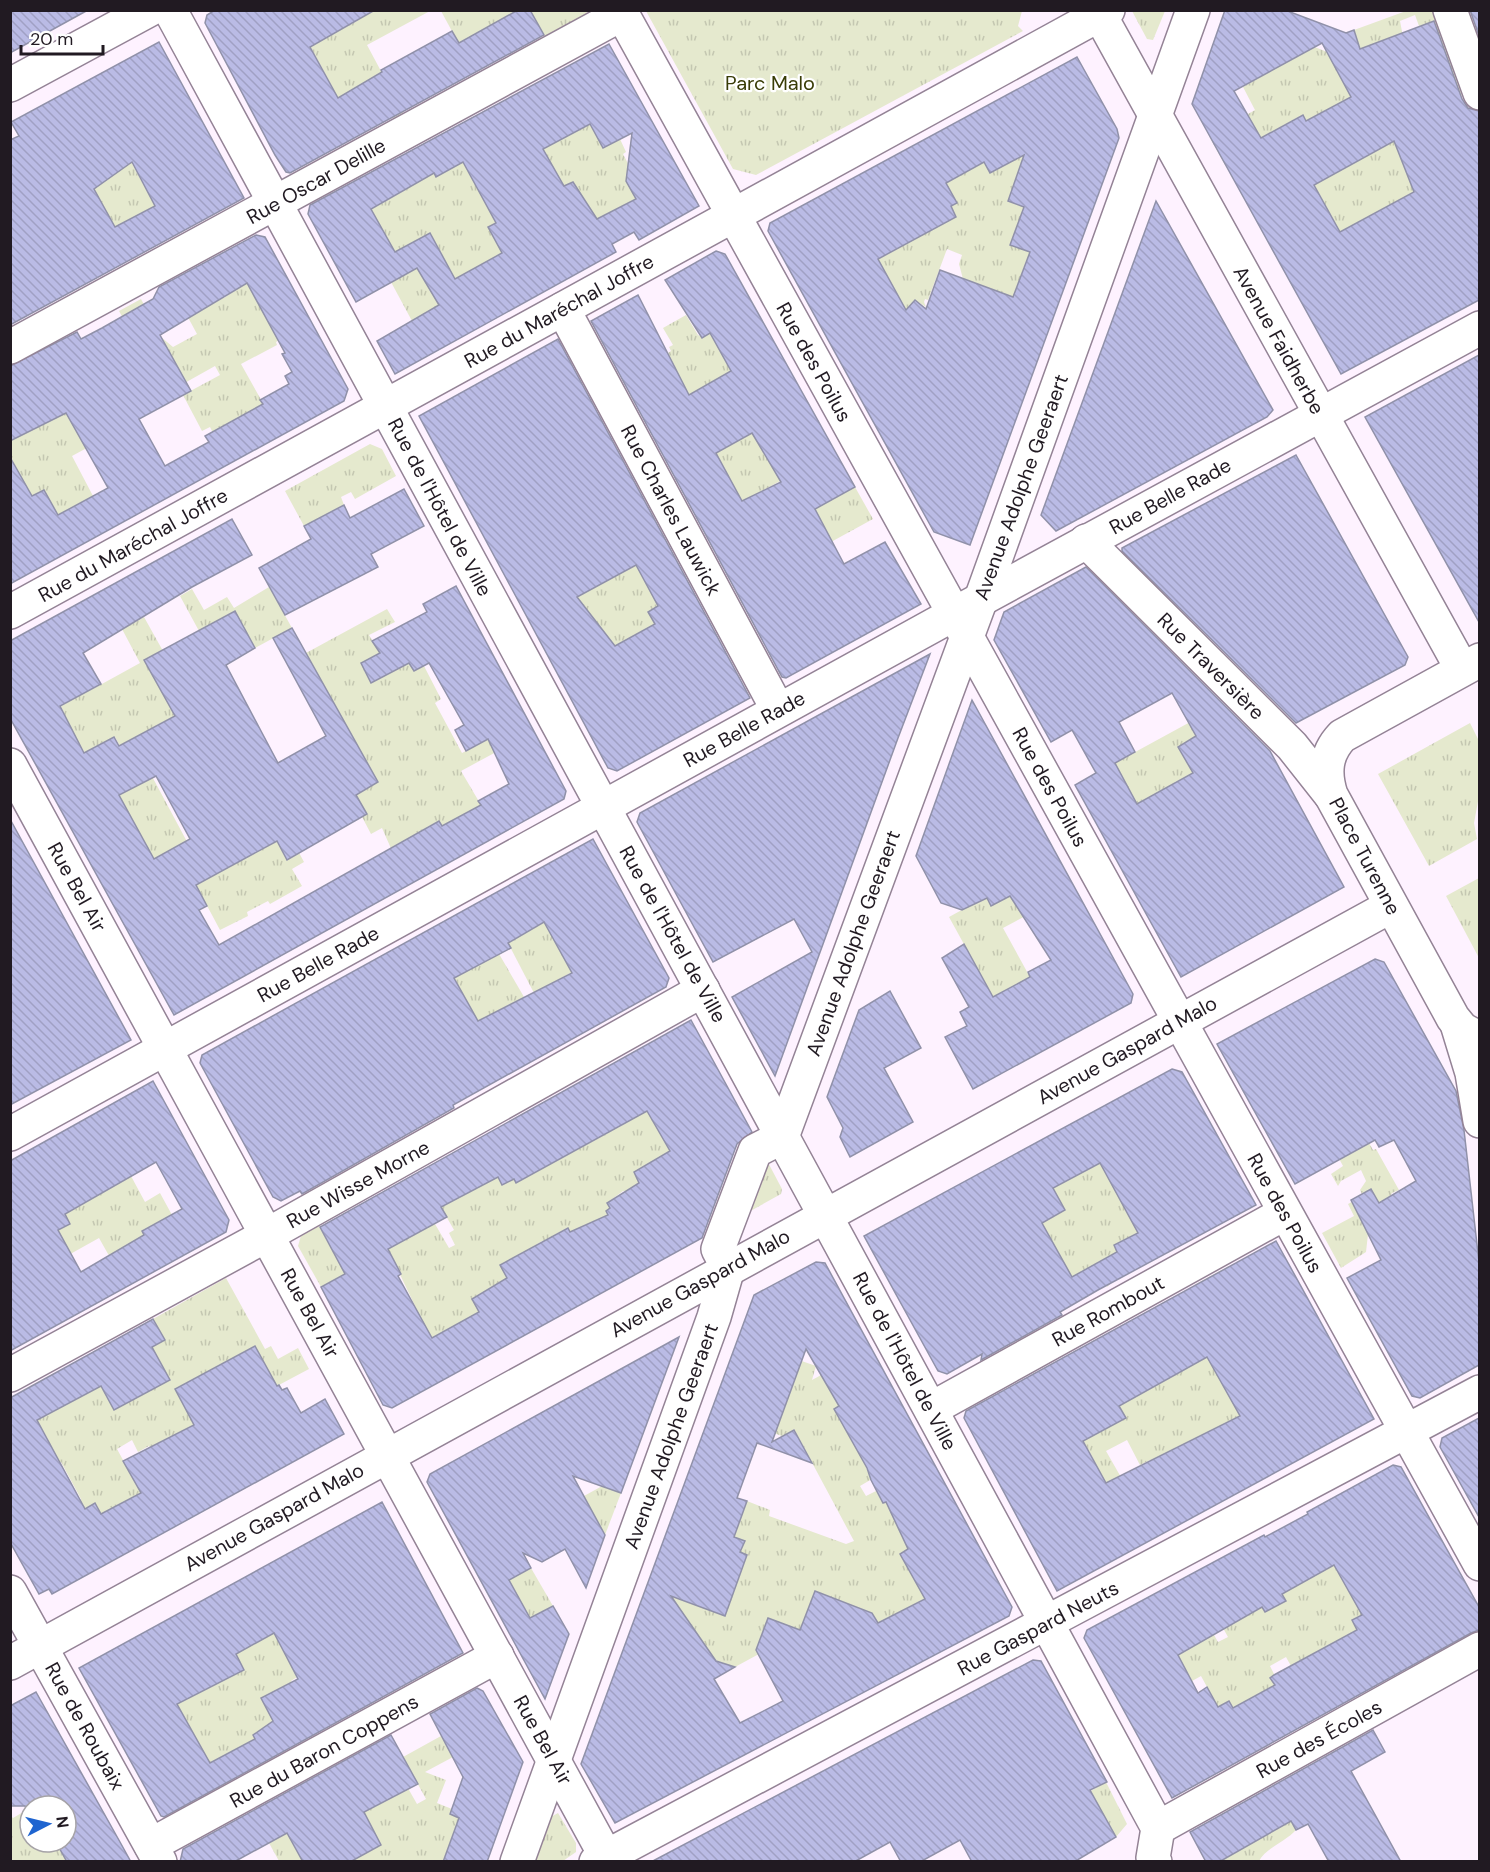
<svg xmlns="http://www.w3.org/2000/svg" width="1490" height="1872" font-family="'DM Sans',sans-serif">
  <style>
    .grass { fill: url(#grass-tufts) }
    .building { fill: url(#building-back-hatch); stroke: #9091a9; stroke-width: 1.5; fill-rule: evenodd }
    .lines { fill: none; stroke-linecap: round; stroke-linejoin: round }
    .minor-casing { stroke: #948396; stroke-width: 36 }
    .minor { stroke: #fff; stroke-width: 33 }
    .labels { text-anchor: middle; dominant-baseline: central; stroke-width: 4.5; stroke-linejoin: round; paint-order: stroke }
    .park-label { font-size: 20px; fill: #393c07; stroke: #fff }
    .street-label { font-size: 20px; fill: #211a22; stroke: #fff }
  </style>
  <defs>
    <pattern id="grass-tufts" width="24" height="20" patternUnits="userSpaceOnUse" patternTransform="scale(1.5)"><rect width="24" height="20" fill="#e5e9ce"/><path d="M3 7l-1-3M5 7V3M7 7l1-3M15 17l-1-3M17 17v-4M19 17l1-3" fill="none" stroke="#c4c7b1"/></pattern>
    <pattern id="building-back-hatch" width="6" height="6" patternUnits="userSpaceOnUse" patternTransform="scale(1.5)"><rect width="6" height="6" fill="#babbe5"/><path d="M-1 5l2 2M0 0l6 6M5-1l2 2" fill="none" stroke="#a0a0c4"/></pattern>
  </defs>
  <rect width="100%" height="100%" fill="#fef2ff"/>
  <!-- grass -->
  <g class="grass">
    <path d="M352,11H430L367,45L404,114L394,120L380,94L348,92L338,98L348,116L311,101L333,88L310,46L357,21Z"/>
    <path d="M441,11H518L460,46Z"/>
    <path d="M530,11H588L586,14L545,37Z"/>
    <path d="M646,11H1022L1018,26L1023,31L756,175L733,169Z"/>
    <path d="M1132,11H1165L1153,40L1147,39Z"/>
    <path d="M1406,11H1435L1466,94L1456,97L1429,23L1419,26L1415,15L1400,21L1410,73L1306,121L1302,115L1261,138L1254,127L1234,161L1225,165L1209,136L1255,110L1243,87L1312,46L1335,55L1361,51L1354,30Z"/>
    <path d="M602,117L597,137L603,148L620,139L626,152L623,154L633,173L626,177L637,201L597,219L573,182L553,192L552,165L530,126Z"/>
    <path d="M1016,137L1035,173L1008,201L1044,215L1033,264L1026,261L1013,297L963,279L959,264L962,255L947,249L928,300L925,299L924,302L926,307L915,300L906,310L878,259L955,217L951,206L957,203L946,183Z"/>
    <path d="M1394,141L1414,192L1340,232L1314,184Z"/>
    <path d="M128,156L155,206L115,228L94,189Z"/>
    <path d="M463,162L496,223L489,227L506,259L461,299L436,258L442,254L430,233L375,263L368,211L407,189L405,185L432,169L436,177Z"/>
    <path d="M427,262L446,307L412,321L391,282Z"/>
    <path d="M251,273L281,339L276,342L277,345L241,364L264,405L213,433L210,427L202,431L183,395L220,375L215,366L165,394L175,362L166,347L145,358L119,311L141,299L161,337L173,347L197,334L184,310L221,292L224,298L231,293L227,286Z"/>
    <path d="M686,315L698,335L702,337L710,333L732,372L776,432L758,442L764,453L802,469L726,511L729,477L726,473L722,475L689,395L665,355L671,351L669,347L673,345L663,328Z"/>
    <path d="M53,390L72,423L82,418L96,443L72,456L93,496L58,516L32,496L24,483L11,457L10,429L20,424L26,433L36,428Z"/>
    <path d="M370,444L382,449L396,476L355,499L351,492L341,497L344,505L304,526L285,491Z"/>
    <path d="M855,487L873,519L831,542L807,499L828,502Z"/>
    <path d="M636,565L648,587L673,598L648,612L655,624L631,637L634,643L598,671L582,606L565,575Z"/>
    <path d="M269,587L292,628L255,648L235,612L199,631L180,596L192,589L204,610L227,597L234,608Z"/>
    <path d="M387,609L395,622L369,635L380,653L361,664L371,683L409,661L414,671L424,666L441,699L435,703L462,753L494,736L498,751L461,771L481,805L442,826L439,821L427,827L430,832L393,853L382,828L371,834L360,813L356,795L378,782L306,653Z"/>
    <path d="M144,617L163,651L176,715L132,739L207,879L289,834L304,862L292,869L302,886L270,904L268,901L247,912L248,916L220,930L196,885L162,865L158,857L136,869L147,847L134,823L103,810L123,765L135,787L140,784L115,737L85,753L73,733L50,721L64,713L61,706L70,701L68,698L91,690L140,663L122,629Z"/>
    <path d="M1192,721L1203,742L1193,738L1178,747L1231,758L1175,782L1182,796L1133,806L1115,763Z"/>
    <path d="M1470,723L1479,741V796L1474,823L1477,839L1429,866L1378,774Z"/>
    <path d="M1479,878V958L1446,896Z"/>
    <path d="M958,887L1010,896L1016,906L1028,899L1035,911L1003,928L1036,988L993,997L949,917L969,906Z"/>
    <path d="M545,922L572,972L534,993L508,943Z"/>
    <path d="M495,947L531,1009L518,1019L510,1004L499,1010L470,1035L467,1002L452,973Z"/>
    <path d="M619,1060L650,1116L677,1153L634,1172L659,1219L628,1192L623,1191L607,1203L610,1208L606,1211L613,1224L570,1232L567,1228L556,1234L570,1261L560,1273L542,1241L536,1245L538,1251L512,1258L500,1265L507,1278L472,1299L479,1312L432,1338L429,1332L363,1365L346,1335L406,1302L416,1308L384,1241L435,1224L449,1248L455,1245L449,1233L454,1230L438,1202L495,1171L502,1185L514,1179L517,1183L527,1177L517,1159L528,1152L538,1171L606,1134L604,1130L615,1123L618,1128L627,1122L617,1103L628,1096L611,1065Z"/>
    <path d="M1362,1130L1373,1150L1376,1149L1399,1190L1392,1193L1368,1234L1366,1252L1341,1268L1322,1233L1354,1216L1348,1204L1363,1196L1360,1190L1366,1181L1361,1170L1341,1181L1338,1186L1331,1174L1343,1166L1336,1153Z"/>
    <path d="M763,1153L782,1189L781,1194L738,1218Z"/>
    <path d="M1100,1163L1138,1233L1114,1245L1117,1252L1098,1262L1110,1284L1107,1287L1095,1266L1072,1278L1042,1223L1065,1210L1052,1187Z"/>
    <path d="M131,1176L145,1202L160,1193L172,1215L148,1243L112,1261L99,1238L56,1262L51,1234L70,1224L60,1207L75,1209Z"/>
    <path d="M319,1226L345,1274L321,1287L298,1246L301,1236Z"/>
    <path d="M1229,1266L1262,1328L1280,1377L1197,1471L1182,1445L1176,1447L1162,1481L1150,1460L1140,1465L1127,1440L1106,1451L1122,1479L1112,1518L1093,1458L1062,1402L1117,1423L1126,1418L1112,1392L1152,1388L1179,1373L1172,1359L1209,1314L1194,1285Z"/>
    <path d="M226,1278L265,1349L271,1346L278,1359L298,1348L309,1369L277,1386L255,1346L176,1389L194,1425L173,1488L149,1446L138,1452L132,1440L117,1449L141,1493L124,1502L128,1508L104,1520L95,1503L81,1511L76,1502L81,1499L61,1462L36,1475L45,1444L49,1441L21,1391L52,1374L68,1403L101,1386L112,1405L170,1380L152,1347L165,1340L153,1319Z"/>
    <path d="M793,1358L816,1366L812,1380L834,1368L855,1397L834,1409L841,1421L880,1461L866,1468L872,1479L860,1486L866,1496L876,1491L883,1503L907,1490L909,1549L900,1554L938,1592L878,1623L814,1624L735,1667L708,1658L710,1652C705,1646 691,1640 682,1633L687,1619L641,1602L740,1552L744,1541L734,1537L747,1501L770,1510L769,1516L846,1544L854,1541L794,1429L790,1439L771,1432Z"/>
    <path d="M604,1485L621,1493L605,1535L584,1496Z"/>
    <path d="M1325,1546L1363,1614L1352,1620L1370,1652L1296,1675L1286,1657L1270,1666L1275,1676L1271,1678L1283,1701L1265,1691L1244,1702L1236,1715L1229,1701L1218,1707L1201,1676L1192,1681L1177,1655L1200,1610L1218,1642L1228,1637L1223,1628L1262,1607L1265,1612L1286,1601L1281,1592Z"/>
    <path d="M531,1568L553,1606L529,1619L509,1580Z"/>
    <path d="M271,1628L297,1677L291,1681L308,1713L261,1698L273,1721L253,1735L255,1739L181,1781L192,1731L182,1713L147,1673L208,1689L215,1685L210,1675L225,1634Z"/>
    <path d="M441,1736L453,1757L425,1772L446,1780L437,1803L452,1809L450,1814L459,1818L443,1862L351,1861L368,1820L360,1805L376,1806L397,1795L401,1776L417,1804L426,1799L403,1757Z"/>
    <path d="M1106,1782L1127,1824L1116,1837L1095,1800L1084,1795Z"/>
    <path d="M30,1808V1842H56L83,1850L66,1861H11L10,1815L13,1818Z"/>
    <path d="M558,1813L576,1843V1852L563,1861L533,1862L549,1818Z"/>
    <path d="M1291,1821L1296,1830C1285,1842 1266,1848 1259,1861L1219,1862Z"/>
    <path d="M287,1833L303,1861H279L269,1843Z"/>
  </g>
  <!-- building -->
  <g class="building">
    <path d="M10,10H88L10,53Z"/>
    <path d="M215,10H375L310,47L338,98L382,72L381,70L452,31L459,43L518,10H530L544,35L290,173L286,172L275,155L205,23L207,15Z"/>
    <path d="M1225,10H1285L1346,33L1354,30L1360,49L1434,21L1462,99L1468,108L1479,111V300L1341,374L1192,104ZM1322,43L1351,97L1306,121L1303,115L1261,138L1234,91ZM1394,141L1414,192L1340,232L1314,185Z"/>
    <path d="M1470,10H1479V36Z"/>
    <path d="M159,42L244,198L10,325V140L19,136L11,122ZM132,162L155,206L115,227L94,189Z"/>
    <path d="M609,44L699,206L639,240L634,232L612,244L616,252L395,374L377,341L439,305L417,268L356,302L308,214L310,205ZM590,124L603,148L632,133L626,181L636,199L597,219L573,182L564,186L543,149ZM463,162L496,223L488,227L502,253L455,279L430,233L395,252L371,209L434,173L436,177Z"/>
    <path d="M1077,57L1117,129L1119,138L970,545L934,532L768,231L770,223ZM1024,155L1008,201L1024,207L1010,245L1030,252L1013,297L940,270L926,309L915,300L906,310L878,259L956,217L951,206L957,203L946,183L984,162L990,173Z"/>
    <path d="M1156,201L1273,410L1267,417L1056,531L1041,515Z"/>
    <path d="M256,235L265,237L348,389L344,401L10,584V457L32,496L44,490L58,515L108,488L66,413L10,441V366L77,332L81,339L102,328L153,299L159,287ZM247,283L285,353L282,354L292,372L285,376L289,384L260,400L263,404L205,436L209,442L165,466L139,419L191,391L160,335Z"/>
    <path d="M716,251L725,254L855,487L815,509L844,564L885,542L921,604L786,678L782,677L591,321L638,295L689,395L731,371L710,333L702,338L665,280ZM752,433L781,482L742,501L716,453Z"/>
    <path d="M558,339L750,698L617,771L608,768L419,416ZM636,565L658,606L648,612L655,624L615,646L577,597Z"/>
    <path d="M1479,355V622L1365,417Z"/>
    <path d="M1296,455L1408,657L1405,665L1296,723L1122,551V548Z"/>
    <path d="M404,489L424,526L371,554L378,567L285,615L259,568L311,539L304,526L344,505L350,518Z"/>
    <path d="M232,519L252,555L192,587L83,653L101,684L60,706L84,753L114,737L119,746L175,716L144,660L235,611L255,648L226,665L278,763L326,736L273,638L292,628L378,782L356,795L367,814L287,860L277,841L196,885L207,906L199,910L219,945L439,821L442,826L481,805L478,801L509,784L488,739L466,751L455,730L464,725L429,663L414,671L409,663L371,683L361,663L380,653L372,641L427,612L423,604L456,586L566,791L564,799L174,1015L10,718V641ZM156,776L190,839L154,859L119,795Z"/>
    <path d="M1086,567L1270,751L1344,887L1181,977L1075,785L1096,773L1072,730L1051,742L994,640L1004,612ZM1172,693L1196,736L1178,747L1193,773L1137,804L1115,763L1135,752L1119,722Z"/>
    <path d="M930,654L898,738L775,1076L732,997L812,952L794,919L713,962L637,822L640,813Z"/>
    <path d="M972,700L1133,994L1131,1003L973,1089L945,1037L967,1026L960,1012L969,1007L942,958L964,944L993,997L1030,977L1028,972L1051,960L1010,896L991,906L987,898L962,910L941,903L916,856Z"/>
    <path d="M10,819L131,1040L10,1105Z"/>
    <path d="M593,839L669,978L666,987L453,1105L454,1108L302,1194L300,1191L281,1201L273,1197L200,1063L202,1055ZM544,922L572,973L478,1021L454,978L511,948L508,943Z"/>
    <path d="M1375,959L1384,962L1456,1091L1464,1130L1479,1262V1365L1420,1398L1412,1396L1347,1278L1381,1260L1351,1200L1371,1189L1379,1203L1416,1181L1394,1140L1379,1147L1375,1140L1295,1184L1217,1044Z"/>
    <path d="M890,991L921,1048L884,1068L913,1122L850,1157L840,1137L843,1128L827,1097L859,1010Z"/>
    <path d="M691,1020L752,1132L737,1144L702,1238L392,1408L383,1405L321,1287L345,1274L320,1227ZM647,1111L670,1151L634,1172L639,1183L607,1203L610,1208L606,1211L608,1215L570,1232L568,1228L500,1265L507,1278L472,1299L479,1312L432,1338L398,1276L401,1274L388,1249L447,1217L441,1207L498,1177L502,1185L514,1179L516,1183Z"/>
    <path d="M1172,1069L1182,1072L1256,1205L1098,1290L1060,1312L1062,1315L981,1360L982,1354L947,1374L938,1371L864,1236ZM1100,1163L1138,1233L1114,1245L1117,1252L1072,1277L1042,1223L1065,1210L1053,1188Z"/>
    <path d="M153,1081L229,1220L226,1232L10,1351V1161ZM156,1162L182,1209L142,1231L144,1235L81,1272L58,1230L70,1224L65,1214Z"/>
    <path d="M1276,1241L1374,1419L1057,1591L964,1418L966,1411ZM1207,1357L1240,1416L1106,1483L1083,1441L1126,1418L1119,1406Z"/>
    <path d="M816,1262L825,1263L1012,1607L1009,1616L615,1823L581,1764L754,1295ZM806,1349L839,1406L834,1409L867,1468L871,1480L883,1503L886,1502L908,1549L900,1554L925,1599L878,1623L872,1613L815,1591L800,1630L768,1618L756,1650L783,1701L740,1723L714,1679L735,1667L716,1661L671,1596L725,1616L747,1555L740,1552L745,1541L734,1537L747,1501L737,1498L757,1443L812,1463L794,1430L772,1442Z"/>
    <path d="M153,1319L165,1340L152,1347L170,1380L114,1410L101,1386L37,1420L85,1509L95,1503L101,1514L141,1493L123,1461L194,1425L175,1389L255,1346L277,1386L279,1385L282,1390L287,1388L301,1413L325,1399L344,1434L52,1594L49,1589L39,1594L10,1542V1398Z"/>
    <path d="M679,1337L621,1493L573,1476L605,1535L586,1588L565,1549L542,1562L523,1553L531,1568L509,1580L530,1618L553,1606L569,1634L545,1699L427,1482L430,1474Z"/>
    <path d="M1479,1418V1517L1440,1447L1442,1438Z"/>
    <path d="M1393,1465L1401,1467L1479,1607V1630L1471,1633L1172,1798L1084,1638L1087,1630L1264,1535L1265,1537L1308,1514L1307,1512ZM1334,1565L1362,1615L1352,1620L1357,1630L1274,1675L1270,1678L1275,1685L1233,1708L1229,1701L1218,1707L1207,1687L1198,1693L1178,1655L1262,1607L1265,1612L1286,1601L1282,1594Z"/>
    <path d="M382,1502L463,1653L164,1817L161,1816L79,1668ZM274,1633L298,1679L261,1698L273,1721L253,1735L255,1739L210,1763L177,1704L244,1670L236,1654Z"/>
    <path d="M1033,1660L1041,1661L1107,1782L1090,1790L1116,1837L1074,1862H972L960,1840L920,1862H901L890,1842L854,1862H651Z"/>
    <path d="M477,1688L483,1691L523,1762L487,1862H443L459,1818L450,1814L463,1777L430,1714Z"/>
    <path d="M36,1692L120,1842L131,1862H67L56,1842H66V1806L36,1805L30,1806L27,1810L25,1806H10V1706Z"/>
    <path d="M1373,1730L1385,1752L1351,1771L1401,1862H1329L1308,1824L1296,1830L1291,1821L1219,1862H1206L1190,1832Z"/>
    <path d="M391,1735L418,1784L364,1812L381,1845L350,1862H303L287,1833L234,1862H180L183,1849Z"/>
  </g>
  <g class="lines">
    <defs>
      <g id="minor">
        <path d="M170,10L1158,1828L1153,1858L1155,1862"/>
        <path d="M620,10L1480,1564"/>
        <path d="M1097,10L1462,669"/>
        <path d="M1450,10L1480,93"/>
        <path d="M10,85L149,10"/>
        <path d="M563,309L778,710"/>
        <path d="M10,347L622,14"/>
        <path d="M1086,541L1292,746L1330,794"/>
        <path d="M10,612L1108,10"/>
        <path d="M1480,660L1342,736C1325,754 1324,773 1331,795L1453,1018L1462,1029L1480,1039"/>
        <path d="M10,765L609,1862"/>
        <path d="M1457,1024L1472,1073L1480,1121"/>
        <path d="M10,1134L954,614L1480,328"/>
        <path d="M10,1375L267,1235L703,990"/>
        <path d="M931,1409L1285,1213"/>
        <path d="M10,1592L160,1862"/>
        <path d="M10,1663L1391,906"/>
        <path d="M1158,1828L1480,1649"/>
        <path d="M151,1845L497,1656"/>
        <path d="M517,1862L714,1317L728,1268L718,1249L755,1151L782,1137L981,599L1193,10"/>
        <path d="M596,1862L1480,1392"/>
      </g>
    </defs>
    <!-- minor casing -->
    <use href="#minor" class="minor-casing"/>
    <!-- minor -->
    <use href="#minor" class="minor"/>
  </g>
  <g class="labels">
    <!-- park labels -->
    <g class="park-label">
      <text x="770" y="83">Parc Malo</text>
    </g>
    <!-- street labels -->
    <g class="street-label">
      <text transform="translate(316 181) rotate(-29)">Rue Oscar Delille</text>
      <text transform="translate(559 311) rotate(-29)">Rue du Maréchal Joffre</text>
      <text transform="translate(1279 340) rotate(61)">Avenue Faidherbe</text>
      <text transform="translate(814 362) rotate(61)">Rue des Poilus</text>
      <text transform="translate(1021 487) rotate(-70)">Avenue Adolphe Geeraert</text>
      <text transform="translate(1170 496) rotate(-29)">Rue Belle Rade</text>
      <text transform="translate(440 507) rotate(62)">Rue de l'Hôtel de Ville</text>
      <text transform="translate(671 510) rotate(62)">Rue Charles Lauwick</text>
      <text transform="translate(133 545) rotate(-29)">Rue du Maréchal Joffre</text>
      <text transform="translate(1211 666) rotate(45)">Rue Traversière</text>
      <text transform="translate(744 729) rotate(-29)">Rue Belle Rade</text>
      <text transform="translate(1050 787) rotate(61)">Rue des Poilus</text>
      <text transform="translate(1365 856) rotate(62)">Place Turenne</text>
      <text transform="translate(77 887) rotate(61)">Rue Bel Air</text>
      <text transform="translate(673 934) rotate(61)">Rue de l'Hôtel de Ville</text>
      <text transform="translate(853 943) rotate(-70)">Avenue Adolphe Geeraert</text>
      <text transform="translate(318 964) rotate(-29)">Rue Belle Rade</text>
      <text transform="translate(1127 1050) rotate(-29)">Avenue Gaspard Malo</text>
      <text transform="translate(358 1184) rotate(-29)">Rue Wisse Morne</text>
      <text transform="translate(1285 1213) rotate(61)">Rue des Poilus</text>
      <text transform="translate(700 1283) rotate(-29)">Avenue Gaspard Malo</text>
      <text transform="translate(1108 1311) rotate(-29)">Rue Rombout</text>
      <text transform="translate(310 1313) rotate(61)">Rue Bel Air</text>
      <text transform="translate(905 1361) rotate(62)">Rue de l'Hôtel de Ville</text>
      <text transform="translate(671 1436) rotate(-70)">Avenue Adolphe Geeraert</text>
      <text transform="translate(274 1517) rotate(-29)">Avenue Gaspard Malo</text>
      <text transform="translate(1038 1628) rotate(-28)">Rue Gaspard Neuts</text>
      <text transform="translate(85 1726) rotate(61)">Rue de Roubaix</text>
      <text transform="translate(1319 1739) rotate(-29)">Rue des Écoles</text>
      <text transform="translate(543 1740) rotate(61)">Rue Bel Air</text>
      <text transform="translate(324 1751) rotate(-29)">Rue du Baron Coppens</text>
    </g>
  </g>
  <!-- border -->
  <rect width="1490" height="1872" fill="none" stroke="#211a22" stroke-width="24"/>
  <!-- north arrow -->
  <g transform="translate(48 1824) rotate(83)"><circle r="28" fill="#ffffff" stroke="#a6a3a7" stroke-width="1.5"/>
  <path d="M0-4.5L10 22L0 15L-10 22Z" fill="#1e64d0"/>
  <text y="-9" font-size="16" font-weight="bold" text-anchor="middle" fill="#211a22">N</text>
  </g>
  <!-- scale -->
  <path d="M21 45v9h82v-9" fill="none" stroke="#211a22" stroke-width="3"/>
  <text x="30" y="45" font-size="18" fill="#211a22" stroke="#ffffff" stroke-width="4.5" paint-order="stroke">20 m</text>
</svg>
